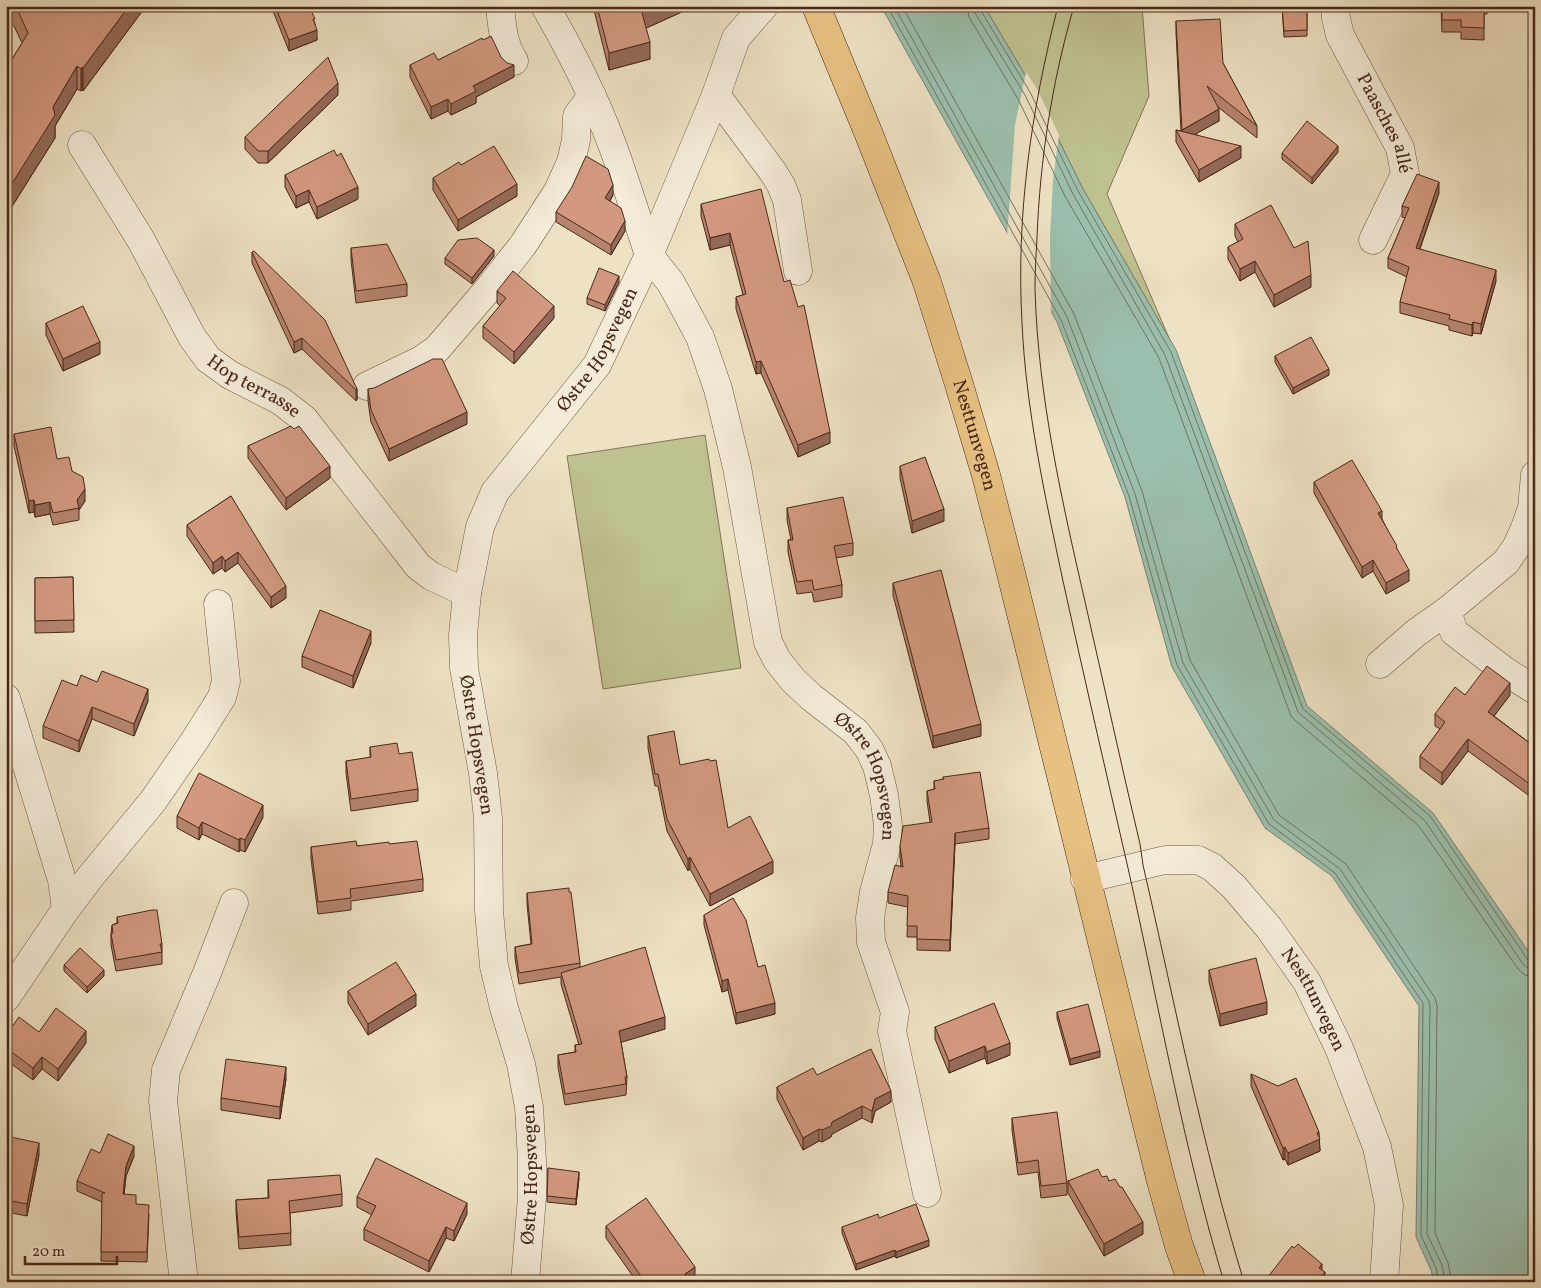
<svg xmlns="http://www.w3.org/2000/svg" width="1541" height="1288" font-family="Vollkorn,serif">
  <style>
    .green { fill: #bfc190; stroke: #847454 }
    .water { fill: #9bbfad; stroke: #7b8271 }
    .pier { fill: #eee2c4 }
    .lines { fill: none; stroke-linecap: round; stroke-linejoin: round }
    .shore { stroke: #727362; stroke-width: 1 }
    .minor-casing { stroke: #735643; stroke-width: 29 }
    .major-casing { stroke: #4a2718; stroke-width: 29 }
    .minor { stroke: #f4ecd9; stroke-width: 28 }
    .major { stroke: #e7c182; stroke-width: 28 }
    .tram { stroke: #4a2718; stroke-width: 1 }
    .wall { fill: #b5846e; stroke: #4a2718 }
    .shaded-wall { fill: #946b5a; stroke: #4a2718 }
    .building { fill: #d39980; stroke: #4a2718 }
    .labels { text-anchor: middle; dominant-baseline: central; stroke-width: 4.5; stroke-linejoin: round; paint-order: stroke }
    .street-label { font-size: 19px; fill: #4a2718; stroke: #f4ecd9 }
  </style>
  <rect width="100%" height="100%" fill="#eee2c4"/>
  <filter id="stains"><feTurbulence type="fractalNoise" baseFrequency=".004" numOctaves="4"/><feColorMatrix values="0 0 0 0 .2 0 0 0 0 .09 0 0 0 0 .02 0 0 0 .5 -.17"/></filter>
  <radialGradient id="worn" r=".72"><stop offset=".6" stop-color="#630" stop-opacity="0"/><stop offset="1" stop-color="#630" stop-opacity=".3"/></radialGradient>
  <!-- green -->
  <g class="green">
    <path d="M984,6H1142L1149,96L1107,194L1169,338L1083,189L1034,90Z"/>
    <path d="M705,435L741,668L603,689L567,456Z"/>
  </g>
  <!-- water -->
  <path class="water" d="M881,6H984L1034,90L1083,189L1176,350L1307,706L1433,813L1535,961V1282H1434L1431,1270L1416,1237L1419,1006L1332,876L1265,828L1172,667L1125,497L1057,322Z"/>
  <!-- pier -->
  <path class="pier" d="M1026,72L1037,89L1059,135L1053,179L1050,237L1051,316L1007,238L1015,125Z"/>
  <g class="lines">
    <!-- shore -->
    <g class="shore">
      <path d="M887,6L1061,320L1129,496L1177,665L1269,824L1335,873L1423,1003L1421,1235L1436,1268L1439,1282"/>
      <path d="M894,6L1067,317L1135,494L1183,663L1274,820L1340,869L1429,1001L1430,1006L1427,1234L1442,1265L1445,1282"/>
      <path d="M902,6L1074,314L1142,491L1190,660L1279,815L1346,864L1435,998L1437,1006L1435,1233L1448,1263L1452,1282"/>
      <path d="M967,6L969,17L1018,99L1066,198L1159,358L1291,716L1296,721L1419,826L1518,969L1525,975L1535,977"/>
      <path d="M974,6L975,13L1025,95L1073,194L1165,355L1298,712L1425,821L1523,964L1528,968L1535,969"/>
      <path d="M980,6L981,11L1030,92L1078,191L1171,352L1303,709L1430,816L1528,960L1535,963"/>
    </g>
    <defs>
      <g id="minor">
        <path d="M500,6C502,26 503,44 514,61"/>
        <path d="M545,6C571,51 595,98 613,147C626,182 637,219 649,255"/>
        <path id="s1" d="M1335,6L1336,18L1340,35L1400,148L1405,174L1373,240"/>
        <path d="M716,95L773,172L781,185L787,200L798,271"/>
        <path id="s2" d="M82,145L141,240L192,337L208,359L230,375L281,401L304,419L418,566L431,576L467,593"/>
        <path d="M649,255L716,95L736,38L764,6"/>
        <path d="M367,386L421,360L437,349L490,287L523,245L558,191L571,162L576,140L577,116L592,96"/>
        <path d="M1447,611L1454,632L1505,671L1535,690"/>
        <path d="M1380,664L1417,632L1447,611L1506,562L1517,546L1525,528L1532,508L1535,475"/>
        <path d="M6,698L62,880L66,909L6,998"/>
        <path id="s3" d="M1085,879L1165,860H1198L1212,867L1234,887L1269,928L1307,982L1339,1048L1377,1147L1389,1205L1384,1282"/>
        <path d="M66,909L91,876L153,801L195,740L222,697L226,681L218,604"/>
        <path d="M184,1282L163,1101L166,1070L207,973L234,903"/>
        <path id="s4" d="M525,1282L532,1197V1161L529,1107L521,1064L504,1008L494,966L489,911L488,818L483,773L464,668L463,635L467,593L480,527L495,492L597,365L649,255L671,283L700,337L718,389L737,467L768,642L777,660L793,680L811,697L856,732L869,749L877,766L884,795L888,825L887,844L874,892L870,918L871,942L895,1012L892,1031L927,1193"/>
      </g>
      <g id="major">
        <path id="s5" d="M816,6L868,132L927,282L958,381L986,475L1010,569L1161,1181L1179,1246L1192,1282"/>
      </g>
    </defs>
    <!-- minor casing -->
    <use href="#minor" class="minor-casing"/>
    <!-- major casing -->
    <use href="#major" class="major-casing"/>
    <!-- minor -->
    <use href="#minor" class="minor"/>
    <!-- major -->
    <use href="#major" class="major"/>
    <!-- tram -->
    <g class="tram">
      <path d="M1058,6C1031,111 1016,215 1022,323C1026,410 1045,496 1063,581C1084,677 1106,772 1128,868C1159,1006 1183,1146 1224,1282"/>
      <path d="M1074,6C1052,82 1040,159 1037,238C1036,255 1035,272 1035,289C1038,397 1062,501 1086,606C1104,685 1121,764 1140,844L1143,865C1175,1004 1202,1145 1244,1282"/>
    </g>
  </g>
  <!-- wall -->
  <g class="wall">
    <path d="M6,6H146L83,91L82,90L81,91L77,89L55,126V138L6,216V69L22,43L14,26L6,20Z"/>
    <path d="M271,6H309L315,24L317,40L289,51Z"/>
    <path d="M392,6H405L398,9V7L392,8Z"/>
    <path d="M593,6H695L646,28L650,59L609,70Z"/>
    <path d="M1282,6H1307V36L1284,37Z"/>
    <path d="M1441,6H1487V14H1484V40L1461,39V32H1442Z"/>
    <path d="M1176,21L1223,63L1257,126V138L1218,107L1219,121L1195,134L1241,158L1199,182L1176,142V130L1181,131L1176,33Z"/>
    <path d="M483,40L501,57L514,77L476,97V103L451,115L448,111L431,119L410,77V65L438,60Z"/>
    <path d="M338,95L268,163H258L245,149V137Z"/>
    <path d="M1338,152L1312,184L1282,159V153Z"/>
    <path d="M461,165L517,196L458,231L433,190V178Z"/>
    <path d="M285,175L358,199L317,219L309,202L296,208L285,187Z"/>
    <path d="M1439,193L1420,249L1496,281L1481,334L1473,333L1472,336L1449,330V326L1400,313V302L1407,277L1388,268V258L1405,218L1402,217V206Z"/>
    <path d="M613,195L610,201L625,231L611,255L556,222V212Z"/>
    <path d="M701,204L784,282L830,443L798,457L761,373L756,374L736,309V297L743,295L730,245L710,250L701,216Z"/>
    <path d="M1235,224L1294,248L1311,287L1274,307L1255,272L1240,281L1228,259V247L1238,242L1235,236Z"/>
    <path d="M351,248L407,284V296L356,303L351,260Z"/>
    <path d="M252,252L357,389V400L356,401L302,349L294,353L252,263Z"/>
    <path d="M494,256L472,284L445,264V258Z"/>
    <path d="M619,282L605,311L587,304V298Z"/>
    <path d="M497,291L554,318L514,364L483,338V326L500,306L497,303Z"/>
    <path d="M46,323L100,354L63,371L46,335Z"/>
    <path d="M1275,356L1329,375L1293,394L1275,362Z"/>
    <path d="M368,389L467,424L389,461L371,422L368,401Z"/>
    <path d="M294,429L330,478L286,510L248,458V446Z"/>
    <path d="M14,434L57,459L72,471L85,501L79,510V520L53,525L50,514L35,517L34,512L29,513L14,446Z"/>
    <path d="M900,466L944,521L912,533L900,478Z"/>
    <path d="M1314,482L1382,519L1397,549L1409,581L1386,594L1373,571L1362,578L1314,493Z"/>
    <path d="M231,496L286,598L271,608L238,563L225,572L222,568L213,574L187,536V525Z"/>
    <path d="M787,508L853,543V555L836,558L842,585V597L814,602L812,592L797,594L788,552V540H791L787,520Z"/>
    <path d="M73,577L74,632L35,633V578Z"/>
    <path d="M893,583L981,736L933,748L893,595Z"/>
    <path d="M371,643L353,688L302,667V656Z"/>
    <path d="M77,686L148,701L134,736L92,719L79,752L43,738V726Z"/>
    <path d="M1465,695H1510L1494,716L1535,747V800L1468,751L1442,785L1420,768V756L1440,729L1435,726V714Z"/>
    <path d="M648,736L680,765L728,828L773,873L710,906L690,869L688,871L667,831L658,786H655L648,748Z"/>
    <path d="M370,747L418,789V801L351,811L346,773V761L370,758Z"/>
    <path d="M943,777L989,828V839L955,844L950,951L917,950V937H907L908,907L888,903V892L901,867L900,857V846L930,822L927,801V791L934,789V781L943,780Z"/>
    <path d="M177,816L263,817L245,852L240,850L239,852L202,834L199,840L177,828Z"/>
    <path d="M389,844L423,879V891L351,901V910L318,914L311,859V847L357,846Z"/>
    <path d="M527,893L580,963V967L665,1029L621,1042L627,1077L626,1095L565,1105L558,1067V1055L575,1052V1045H579L561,984V977L519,984L515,958V947L531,944L527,904Z"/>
    <path d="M704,915L758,967L775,1014L736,1024L728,990L722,992L704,925Z"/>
    <path d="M117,917L162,944V964L116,971L111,945V934L112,925L117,923Z"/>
    <path d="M64,965L104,976L87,993L64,971Z"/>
    <path d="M1209,970L1267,1014L1220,1026L1209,982Z"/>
    <path d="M348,991L416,1006L368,1035L348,1003Z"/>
    <path d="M1057,1012L1100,1057L1070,1065L1057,1018Z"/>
    <path d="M935,1027L1010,1055L987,1064L985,1058L949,1073L935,1039Z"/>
    <path d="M39,1032L86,1043L58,1081L42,1069L33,1080L6,1060V1035Z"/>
    <path d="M1251,1074L1319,1138L1320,1151L1288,1165L1285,1159L1283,1160L1251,1086Z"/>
    <path d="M817,1075L891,1102L875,1111L872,1123L862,1118L832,1134L831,1137L822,1142L819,1141L803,1150L777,1099V1087Z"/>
    <path d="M286,1079L280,1119L221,1110V1098Z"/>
    <path d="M1012,1118L1067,1183V1195L1041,1198L1038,1172L1018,1175L1012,1130Z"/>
    <path d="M6,1136L39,1155L27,1216L6,1212Z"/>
    <path d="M100,1153L134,1156L126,1176L124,1194L149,1214L147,1262L101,1261L102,1202L77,1191V1181Z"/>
    <path d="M548,1168L579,1178L576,1205L547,1202Z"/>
    <path d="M1102,1177L1120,1187L1143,1234L1104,1256L1068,1193V1181Z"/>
    <path d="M268,1180L342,1194V1206L290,1213L291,1245L239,1249L236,1212V1200L268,1198Z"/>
    <path d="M357,1197L467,1214L454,1241L446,1238L429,1272L364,1240V1229L372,1215L357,1207Z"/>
    <path d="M879,1218L929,1246L896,1258L895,1256L856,1270L842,1233V1227Z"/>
    <path d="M606,1226L695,1279L691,1282H637L606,1238Z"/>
  </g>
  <!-- shaded-wall -->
  <g class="shaded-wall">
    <path d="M129,6H146L83,91V68Z"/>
    <path d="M398,6H405L398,9Z"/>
    <path d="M657,6H695L642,30V13Z"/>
    <path d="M317,30V40L289,51V40Z"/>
    <path d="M650,42V59L609,70V53Z"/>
    <path d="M514,65V77L476,97V103L451,115V104L473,86Z"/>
    <path d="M77,66V89L55,126V138L6,216V193L53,107Z"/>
    <path d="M82,67V90L81,91V69Z"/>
    <path d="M338,83V95L268,163V151Z"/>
    <path d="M448,99V111L431,119V107Z"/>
    <path d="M1219,109V121L1183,141L1182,140V130Z"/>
    <path d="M1241,146V158L1199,182V170Z"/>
    <path d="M1338,146V152L1312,184V178Z"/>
    <path d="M1439,182V193L1416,259V248Z"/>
    <path d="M517,184V196L458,231V220Z"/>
    <path d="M613,185V195L605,208V198Z"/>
    <path d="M358,187V199L317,219V207Z"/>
    <path d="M309,190V202L296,208V196Z"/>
    <path d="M625,221V231L611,255V245Z"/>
    <path d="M730,233V245L710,250V238Z"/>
    <path d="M494,250V256L472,284V278Z"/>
    <path d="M1255,261V272L1240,281V269Z"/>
    <path d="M1496,270V281L1481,334V324Z"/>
    <path d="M1311,275V287L1274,307V295Z"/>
    <path d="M619,276V282L605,311V305Z"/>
    <path d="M554,306V318L514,364V352Z"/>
    <path d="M1473,322V333L1472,336V325Z"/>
    <path d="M302,338V349L294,353V342Z"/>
    <path d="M100,342V354L63,371V359Z"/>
    <path d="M761,361V373L756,374V362Z"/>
    <path d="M1329,369V375L1293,394V388Z"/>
    <path d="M357,389V400L356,401V390Z"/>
    <path d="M467,412V424L389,461V449Z"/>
    <path d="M830,432V443L798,457V445Z"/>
    <path d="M330,466V478L286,510V498Z"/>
    <path d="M85,489V501L79,510L77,500Z"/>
    <path d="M34,500V512L29,513V501Z"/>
    <path d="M50,502V514L35,517V505Z"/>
    <path d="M944,509V521L912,533V521Z"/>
    <path d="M1382,511V522L1378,513Z"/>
    <path d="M238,552V563L225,572V561Z"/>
    <path d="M222,556V568L213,574V563Z"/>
    <path d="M1373,560V571L1362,578V567Z"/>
    <path d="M1409,570V581L1386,594V583Z"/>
    <path d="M286,586V598L271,608V597Z"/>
    <path d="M371,631V643L353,688V676Z"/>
    <path d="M1510,683V695L1488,724V712Z"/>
    <path d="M148,689V701L134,736V724Z"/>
    <path d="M92,707V719L79,752V741Z"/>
    <path d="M981,724V736L933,748V736Z"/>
    <path d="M1468,739V751L1442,785V773Z"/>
    <path d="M263,805V817L245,852V840Z"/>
    <path d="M202,822V834L199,840V828Z"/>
    <path d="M955,833V844L950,951V940Z"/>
    <path d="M240,838V850L239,852V840Z"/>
    <path d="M690,857V869L688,871V859Z"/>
    <path d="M773,861V873L710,906V894Z"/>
    <path d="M104,970V976L87,993V987Z"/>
    <path d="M728,979V990L722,992V981Z"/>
    <path d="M416,994V1006L368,1035V1024Z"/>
    <path d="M1267,1002V1014L1220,1026V1014Z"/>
    <path d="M775,1003V1014L736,1024V1013Z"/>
    <path d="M665,1017V1029L619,1043V1031Z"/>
    <path d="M86,1031V1043L58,1081V1069Z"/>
    <path d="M1010,1043V1055L987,1064V1052Z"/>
    <path d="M985,1046V1058L949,1073V1061Z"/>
    <path d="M1100,1051V1057L1070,1065V1059Z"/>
    <path d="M42,1057V1069L33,1080V1068Z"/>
    <path d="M286,1067V1079L280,1119V1107Z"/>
    <path d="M891,1091V1102L875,1111L872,1123V1111L875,1099Z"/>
    <path d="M862,1106V1118L832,1134L831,1137L822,1142V1130L832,1122Z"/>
    <path d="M819,1129V1141L803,1150V1138Z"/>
    <path d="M1319,1132L1320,1151L1288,1165V1153Z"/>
    <path d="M39,1143V1155L27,1216V1204Z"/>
    <path d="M134,1146V1156L126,1176L123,1204V1194L126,1166Z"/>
    <path d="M1285,1147V1159L1283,1160V1148Z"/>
    <path d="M579,1172V1178L576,1205V1199Z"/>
    <path d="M467,1203V1214L454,1241V1231Z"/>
    <path d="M1143,1222V1234L1104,1256V1244Z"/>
    <path d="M446,1227V1238L429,1272V1261Z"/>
    <path d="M929,1240V1246L896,1258V1252Z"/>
    <path d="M895,1250V1256L856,1270V1264Z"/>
    <path d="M1322,1264V1275L1325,1272V1282H1317L1319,1268Z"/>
    <path d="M695,1267V1279L691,1282H685V1274Z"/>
  </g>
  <!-- building -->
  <g class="building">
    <path d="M16,6H129L83,68L82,67L81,69L77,66L53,107L55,115L6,193V69L28,33Z"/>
    <path d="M275,6H309L315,19H313L317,30L289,40Z"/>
    <path d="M597,6H657L642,13L650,42L609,53Z"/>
    <path d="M1282,6H1307V30L1284,31Z"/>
    <path d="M1442,6H1484V28L1461,27V20H1442Z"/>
    <path d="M1220,19L1223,63L1257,126L1207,86L1219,109L1182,130L1176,21Z"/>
    <path d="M491,36L501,57L507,63L514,65L473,86L476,91L451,104L448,99L431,107L410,65L434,53L438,60L482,38L483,40Z"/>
    <path d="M328,57L338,83L268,151H258L245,137Z"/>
    <path d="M1307,121L1338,146L1312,178L1282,153Z"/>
    <path d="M1176,130L1241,146L1199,170Z"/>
    <path d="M494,146L517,184L458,220L433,178L459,162L461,165Z"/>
    <path d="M334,150L337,156L341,153L358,187L317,207L309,190L296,196L285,175Z"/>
    <path d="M586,156L608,169L613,185L605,198L621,208L625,221L611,245L556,212L572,187Z"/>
    <path d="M1417,174L1439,182L1416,248L1496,270L1481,324L1473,322L1472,325L1449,319L1450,315L1400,302L1409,267L1388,258L1409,208L1402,206Z"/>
    <path d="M761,189L784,282L790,280L798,307L804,305L830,432L798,445L761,361L756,362L736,297L746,294L730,233L710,238L701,204Z"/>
    <path d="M1271,205L1294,248L1308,241L1311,275L1274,295L1255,261L1240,269L1228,247L1243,239L1235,224Z"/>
    <path d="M477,238L494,250L472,278L445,258L458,240Z"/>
    <path d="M387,244L407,284L356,291L351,248Z"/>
    <path d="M254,251L325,320L357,389L356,390L302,338L294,342L252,252Z"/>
    <path d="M599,268L619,276L605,305L587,298Z"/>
    <path d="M513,271L554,306L514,352L483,326L506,298L497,291Z"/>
    <path d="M83,306L100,342L63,359L46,323Z"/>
    <path d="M1311,337L1329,369L1293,388L1275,356Z"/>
    <path d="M433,359H442L467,412L389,449L371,410L368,389L374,388Z"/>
    <path d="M291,426L294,429L299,426L330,466L286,498L248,446Z"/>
    <path d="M51,427L57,459L69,457L72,471L83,477L85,489L77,500L79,508L53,513L50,502L35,505L34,500L29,501L14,434Z"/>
    <path d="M925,457L944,509L912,521L900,466Z"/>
    <path d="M1352,460L1382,511L1378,513L1397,546L1396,547L1409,570L1386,583L1373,560L1362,567L1314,482Z"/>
    <path d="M231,496L286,586L271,597L238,552L225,561L222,556L213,563L187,525Z"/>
    <path d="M843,497L853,543L834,546L842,585L814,590L812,580L797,582L788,540H793L787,508Z"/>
    <path d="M941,570L981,724L933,736L893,583Z"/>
    <path d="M73,577L74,620L35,621V578Z"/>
    <path d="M320,610L371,631L353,676L302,656Z"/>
    <path d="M1487,666L1510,683L1488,712L1535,747V788L1468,739L1442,773L1420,756L1445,722L1435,714L1455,687L1465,695Z"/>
    <path d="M102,671L148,689L134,724L92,707L79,741L43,726L62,680L77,686L81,675L97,682Z"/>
    <path d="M674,731L680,765L709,759L710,761L716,760L728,828L750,816L773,861L710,894L690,857L688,859L667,819L658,774H655L648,736Z"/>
    <path d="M397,743L399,754L412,752L418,789L351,799L346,761L371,757L370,747Z"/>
    <path d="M980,772L989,828L955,833L950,940L917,939V926H907L908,896L888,892L895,865L903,867L900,846L903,826L932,822L927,791L935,789L934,781L944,779L943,777Z"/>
    <path d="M199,773L263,805L245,840L240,838L239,840L202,822L199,828L177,816Z"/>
    <path d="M356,841L357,846L389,842V844L417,841L423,879L350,889L351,898L318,902L311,847Z"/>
    <path d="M569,888V892H571L580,963L519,973L515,947L532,944L527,893Z"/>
    <path d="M733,898L746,920L758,967L765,965L775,1003L736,1013L728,979L722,981L704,915Z"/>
    <path d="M152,910H157L162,944H160L162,952L116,960L111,934L113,933L112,925L118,923L117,917Z"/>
    <path d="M645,947L665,1017L619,1031L627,1077H625L626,1084L565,1094L558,1055L576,1052L575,1045L582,1044L561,973Z"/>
    <path d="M80,948L104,970L87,987L64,965Z"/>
    <path d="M1256,958L1267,1002L1220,1014L1209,970Z"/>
    <path d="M396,962L416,994L368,1024L348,991Z"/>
    <path d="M994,1003L1010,1043L987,1052L985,1046L949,1061L935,1027Z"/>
    <path d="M1088,1004L1100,1051L1070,1059L1057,1012Z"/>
    <path d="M56,1008L86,1031L58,1069L42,1057L33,1068L6,1048V1035L19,1017L39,1032Z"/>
    <path d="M871,1049L891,1091L875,1099L872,1111L862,1106L832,1122L831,1126L822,1130L819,1129L803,1138L777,1087L813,1068L817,1075Z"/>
    <path d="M226,1059L286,1067L280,1107L221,1098Z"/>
    <path d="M1251,1074L1278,1086L1296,1078L1319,1132L1317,1133L1320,1139L1288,1153L1285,1147L1283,1148Z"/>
    <path d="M1057,1112L1067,1183L1041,1186L1038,1160L1018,1163L1012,1118Z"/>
    <path d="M108,1134L134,1146L126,1166L123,1194L136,1195V1204L149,1205L147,1252H101L102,1193H105L77,1181L91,1149L100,1153Z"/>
    <path d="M6,1136L39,1143L27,1204L6,1200Z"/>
    <path d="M376,1158L467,1203L454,1231L446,1227L429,1261L364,1229L376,1206L357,1197Z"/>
    <path d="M548,1168L579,1172L576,1199L547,1196Z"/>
    <path d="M1098,1169L1102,1177L1107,1176L1109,1181L1115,1179L1120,1187H1122L1143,1222L1104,1244L1068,1181Z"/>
    <path d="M340,1175L342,1194L289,1201L291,1233L239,1237L236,1200L269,1198L268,1180Z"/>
    <path d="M646,1198L695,1267L685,1274L690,1282H645L606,1226Z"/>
    <path d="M916,1204L929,1240L896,1252L895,1250L856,1264L842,1227L878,1214L879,1218Z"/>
    <path d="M1298,1244L1322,1264L1319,1268L1325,1272L1317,1282H1264L1292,1246L1294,1248Z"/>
    <path d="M240,1277L242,1282H223Z"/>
  </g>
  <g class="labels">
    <!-- street labels -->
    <g class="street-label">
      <text stroke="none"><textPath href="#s1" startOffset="129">Paasches allé</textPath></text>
      <text stroke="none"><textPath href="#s4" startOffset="978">Østre Hopsvegen</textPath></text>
      <text stroke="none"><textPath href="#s2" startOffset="302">Hop terrasse</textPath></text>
      <text stroke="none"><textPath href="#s5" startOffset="458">Nesttunvegen</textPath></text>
      <text transform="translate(476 745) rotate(81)">Østre Hopsvegen</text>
      <text stroke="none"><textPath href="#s4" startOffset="1669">Østre Hopsvegen</textPath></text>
      <text stroke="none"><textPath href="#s3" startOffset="299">Nesttunvegen</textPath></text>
      <text stroke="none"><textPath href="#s4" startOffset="108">Østre Hopsvegen</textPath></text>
    </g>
  </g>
  <!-- margin -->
  <rect width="1541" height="1288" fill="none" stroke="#eee2c4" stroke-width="25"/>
  <rect x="8" y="8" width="1526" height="1273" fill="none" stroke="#4a2718" stroke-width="2.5"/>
  <rect x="12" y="12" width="1516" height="1263" fill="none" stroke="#4a2718"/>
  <!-- scale -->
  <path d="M25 1256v8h92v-8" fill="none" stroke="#4a2718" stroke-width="2.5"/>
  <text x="32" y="1256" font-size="15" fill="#4a2718" stroke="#f4ecd9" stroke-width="4" paint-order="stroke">20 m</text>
  <rect width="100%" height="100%" filter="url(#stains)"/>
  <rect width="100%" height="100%" fill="url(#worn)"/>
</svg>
